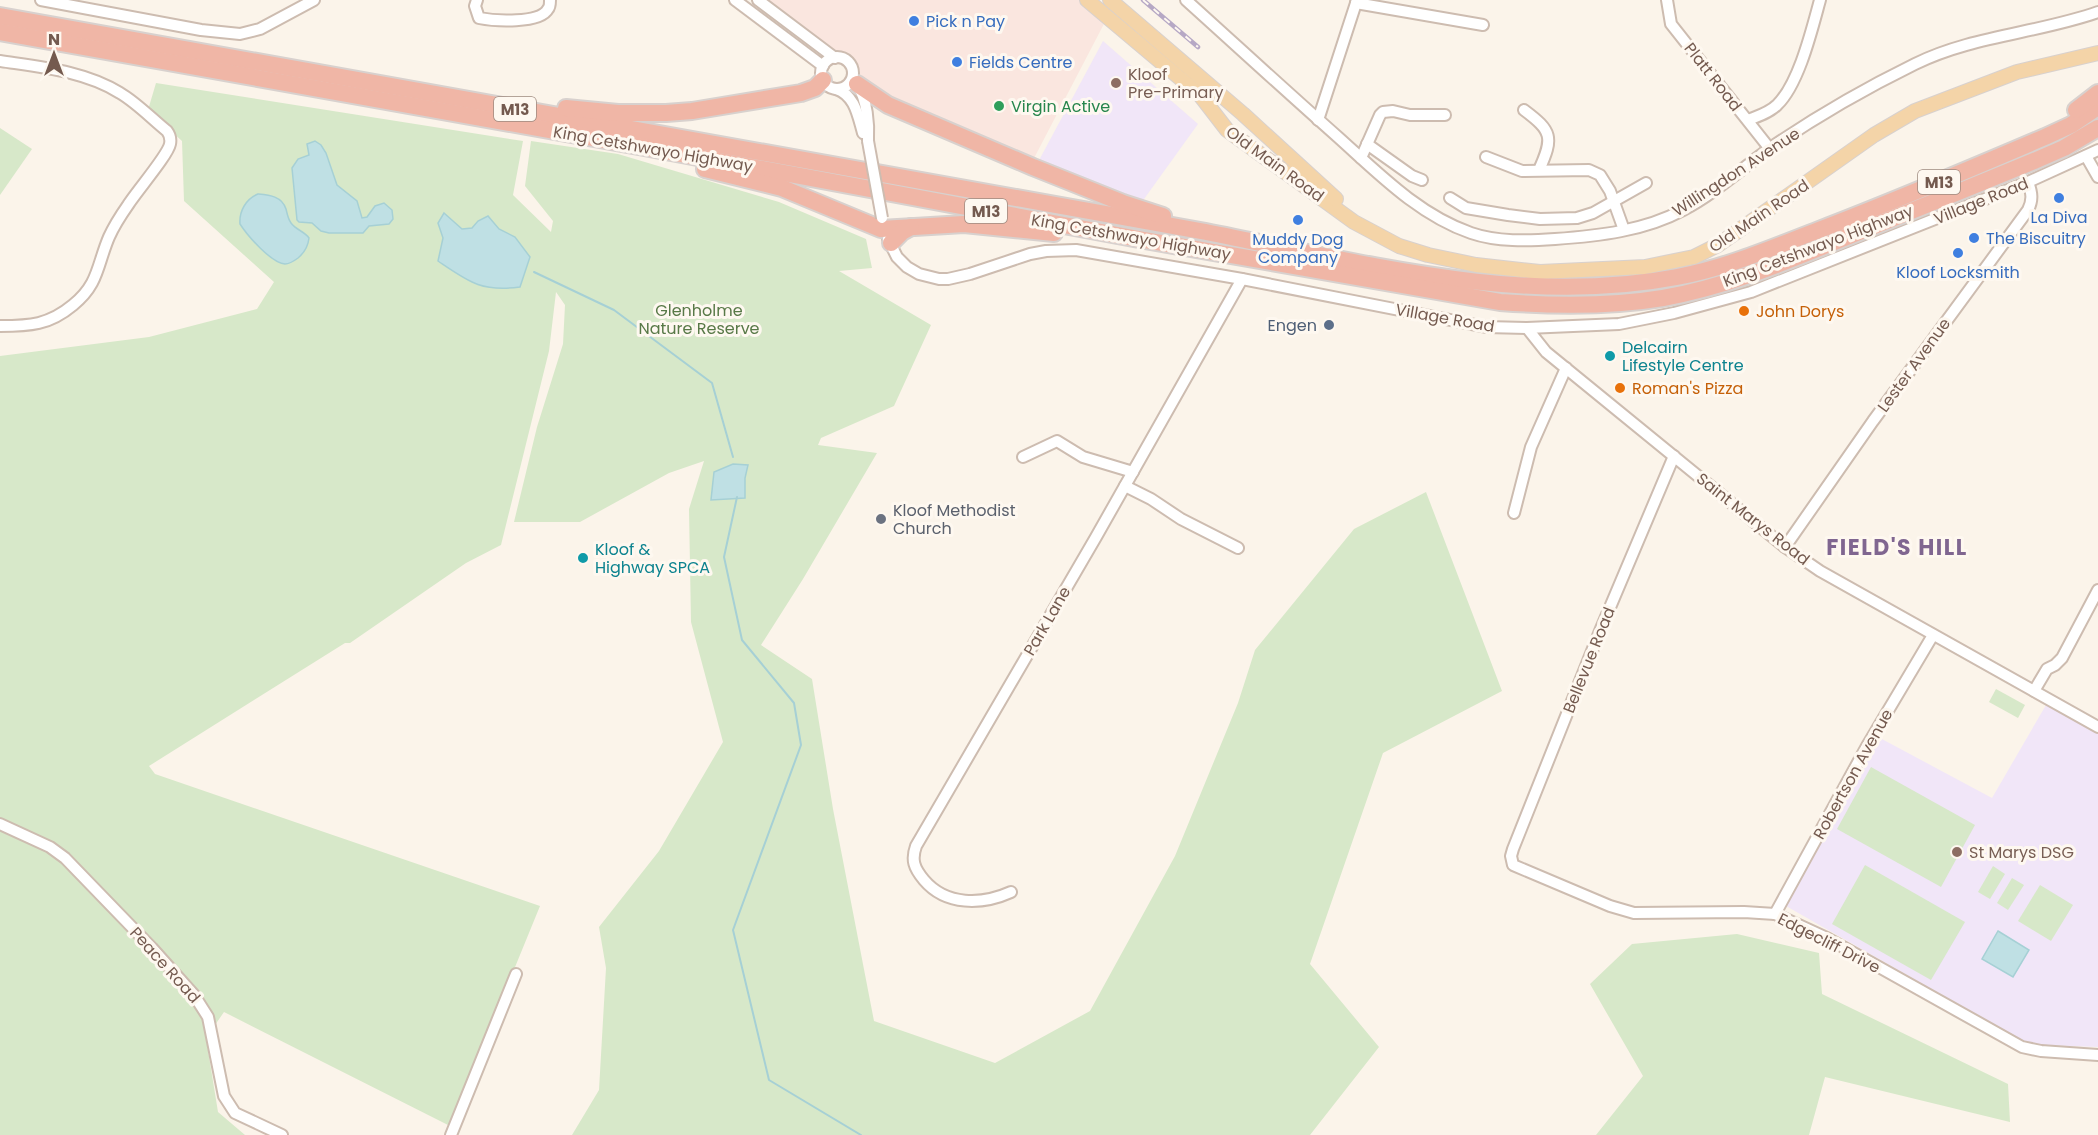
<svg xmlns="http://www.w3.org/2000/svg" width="2098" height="1135" font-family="Poppins,sans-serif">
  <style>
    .commercial { fill: #fae6df }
    .education { fill: #f1e6f8 }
    .green { fill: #d7e8c9 }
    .water { fill: #bfe0e4; stroke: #a6d0d5; stroke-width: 1.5 }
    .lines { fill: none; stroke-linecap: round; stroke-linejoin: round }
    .stream { stroke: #a6d0d5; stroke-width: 2 }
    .minor-casing { stroke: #cdbcb0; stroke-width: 14 }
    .major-casing { stroke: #d8d1ce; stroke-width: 16 }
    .highway-casing { stroke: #d8d1ce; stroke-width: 20 }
    .minor { stroke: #fff; stroke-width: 10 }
    .major { stroke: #f4d4a8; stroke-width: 14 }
    .highway { stroke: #f0b6a6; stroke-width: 16 }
    .rail-casing { stroke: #b6a8c5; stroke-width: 4.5 }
    .rail { stroke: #fef8f0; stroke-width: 2; stroke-dasharray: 7; stroke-linecap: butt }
    .minor-bridge-casing { stroke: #cdbcb0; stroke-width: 14; stroke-linecap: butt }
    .minor-bridge { stroke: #fff; stroke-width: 10 }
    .shop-dot { fill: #3f7fe0; stroke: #fef8f0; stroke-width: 2 }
    .education-dot { fill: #8d6e63; stroke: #fef8f0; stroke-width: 2 }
    .leisure-dot { fill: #2e9e5b; stroke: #fef8f0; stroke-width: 2 }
    .food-dot { fill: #e8710a; stroke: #fef8f0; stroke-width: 2 }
    .service-dot { fill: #5c6f8a; stroke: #fef8f0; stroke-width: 2 }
    .culture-dot { fill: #0f9aa8; stroke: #fef8f0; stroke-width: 2 }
    .worship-dot { fill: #6b7280; stroke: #fef8f0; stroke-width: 2 }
    .labels { text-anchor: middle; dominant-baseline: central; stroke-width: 6; stroke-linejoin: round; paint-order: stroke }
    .shield { fill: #fef8f0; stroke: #9d897f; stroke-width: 1.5 }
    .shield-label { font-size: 15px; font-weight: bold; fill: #745a4f }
    .shop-label { font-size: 16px; fill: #366cbe; stroke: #fef8f0; text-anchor: start }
    .education-label { font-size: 16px; fill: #785e54; stroke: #fef8f0; text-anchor: start }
    .street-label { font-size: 16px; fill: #745a4f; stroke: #fef8f0 }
    .leisure-label { font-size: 16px; fill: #27864d; stroke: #fef8f0; text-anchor: start }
    .park-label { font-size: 16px; fill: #587947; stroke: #fef8f0 }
    .food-label { font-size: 16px; fill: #c56008; stroke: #fef8f0; text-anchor: start }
    .service-label { font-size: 16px; fill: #4e5e75; stroke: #fef8f0; text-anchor: end }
    .culture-label { font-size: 16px; fill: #0d838f; stroke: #fef8f0; text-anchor: start }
    .worship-label { font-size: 16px; fill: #5b616d; stroke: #fef8f0; text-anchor: start }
    .district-label { font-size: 22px; font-weight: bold; letter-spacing: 1.5px; fill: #806690; stroke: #fef8f0 }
  </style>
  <rect width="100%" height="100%" fill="#fbf4ea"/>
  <!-- commercial -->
  <path class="commercial" d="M762,0H1079L1106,20L1031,164L881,97L853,74L851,65L848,60L843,56L834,54Z"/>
  <!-- education -->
  <g class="education">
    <path d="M1103,41L1198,124L1139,206L1037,164Z"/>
    <path d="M2046,705L2098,734V1047L2042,1045L2025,1042L1786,906L1880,738L1992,798Z"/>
  </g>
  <!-- green -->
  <g class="green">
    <path d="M156,83L523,141L513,195L551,232L553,221L525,186L531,141L618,154L779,202L866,239L872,268L839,271L931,325L894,406L821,438L818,445L877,453L803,579L761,645L812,679L833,809L874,1021L995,1063L1090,1011L1175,856L1238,703L1255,650L1354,529L1426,492L1502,691L1383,753L1310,964L1379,1047L1310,1135H572L599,1090L606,968L599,927L659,851L723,742L691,622L689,509L704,461L669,473L580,522H514L537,427L563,344L565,305L556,292L549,351L501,545L466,563L350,643H345L149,766L155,774L540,906L450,1126L224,1012L206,1038L218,1112L245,1135H0V356L149,337L257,309L274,282L184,201L182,141L148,110Z"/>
    <path d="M0,128L32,149L0,195Z"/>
    <path d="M1996,689L2025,705L2018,718L1989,702Z"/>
    <path d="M1871,767L1975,825L1941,887L1837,829Z"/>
    <path d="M1865,865L1965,922L1931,980L1832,924Z"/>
    <path d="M1993,866L2005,874L1990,899L1978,892Z"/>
    <path d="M2012,878L2024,885L2008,910L1997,903Z"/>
    <path d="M2040,885L2073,905L2051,941L2018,921Z"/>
    <path d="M1737,934L1819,953L1822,994L2008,1084L2010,1122L1825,1077L1809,1135H1596L1643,1076L1590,984L1632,944Z"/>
  </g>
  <!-- water -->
  <g class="water">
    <path d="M315,141L321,145L326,153L337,185L357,201L362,218L367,217L375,206L384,203L392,210L393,219L389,224L369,226L363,233H329L321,231L312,223L299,222L297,220L292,168L298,159L309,155L307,144Z"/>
    <path d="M258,194C269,195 282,196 286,209C287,213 288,219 291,223C296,230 304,231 309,238C308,247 304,253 298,258C294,261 290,264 285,264C271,263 247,235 240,224C239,211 246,199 258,194Z"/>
    <path d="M444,213L462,229L472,228L478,221L488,216L499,229L515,237L530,257L520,287C481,292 469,282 438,261L443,238L438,223Z"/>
    <path d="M733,464L748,465L745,478V498L711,500L714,472Z"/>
    <path d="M1998,931L2029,950L2013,977L1982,959Z"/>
  </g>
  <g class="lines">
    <!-- stream -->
    <g class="stream">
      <path d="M534,272L614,310L712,383L733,457"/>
      <path d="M737,497L724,557L742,640L794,703L801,745L733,930L769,1080L861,1135"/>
    </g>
    <defs>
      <g id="minor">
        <path d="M41,0L201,30L240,34L260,29L314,0"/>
        <path d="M477,0L475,6L479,18C494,21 540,24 548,9C550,7 550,3 550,0"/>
        <path d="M735,0L823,66"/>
        <path d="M758,0L835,58"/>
        <path d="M1186,0C1237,46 1287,92 1339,138C1379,174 1419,215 1471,233C1497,242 1528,241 1555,239C1598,236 1644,231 1683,210C1714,194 1741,169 1769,149C1814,118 1866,88 1915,64C1971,36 2039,33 2098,12"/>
        <path d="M1667,0L1671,24L1770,149"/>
        <path d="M1356,3L1483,25"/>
        <circle cx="837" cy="73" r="16"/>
        <path d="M0,61C40,67 85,71 120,93C137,103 152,119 167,131C170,135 171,139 170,144C168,155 136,192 128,205C121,215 114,226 109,237C97,265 99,284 73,305C49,325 30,326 0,326"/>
        <path d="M858,86C867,100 869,124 868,141"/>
        <path d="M836,89C855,95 858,116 863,133"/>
        <path d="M1524,110C1552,131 1554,137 1539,170"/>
        <path d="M1318,120L1357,0"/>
        <path d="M1748,120C1758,116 1769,113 1777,105C1799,84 1812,29 1820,0"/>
        <path d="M1367,144L1412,176L1422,180"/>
        <path d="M2086,156L2098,177"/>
        <path d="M1486,157L1522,171L1589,170L1600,175L1610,191L1624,230"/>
        <path d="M1361,158L1380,115L1383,112L1393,111L1410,115H1445"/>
        <path d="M1450,198L1466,208L1508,215L1540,219L1577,218L1593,213L1646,183"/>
        <path d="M888,239L897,257L907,267L919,274L939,279H948L970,274L1030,254L1046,251L1076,250L1242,279L1486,327L1527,328L1619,324L1674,313L1751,292L2028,182L2098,150"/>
        <path d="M1527,328L1546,352L1785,547L1820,571L2098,727"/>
        <path d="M1674,456L1600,631L1513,849L1511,856L1513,865L1610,906L1634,913L1744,912L1775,914L1827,938L2022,1047L2041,1051L2098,1055"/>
        <path d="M1023,457L1057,441L1083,457L1133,472"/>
        <path d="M1125,486L1151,499L1181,519L1238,548"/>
        <path d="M1514,513L1531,447L1566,368"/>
        <path d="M1785,547L1873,421L2028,210C2033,200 2032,193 2028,182"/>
        <path d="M2034,691L2047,669L2055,665L2062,658L2098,590"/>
        <path d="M0,824L50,847L65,858L152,948L194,995L208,1017L224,1096L235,1113L282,1135"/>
        <path d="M1011,892C982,905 946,906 924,880C914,868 911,860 916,846L1096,537L1242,279"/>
        <path d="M1775,914L1867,746L1933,635"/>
        <path d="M451,1135L516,974"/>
      </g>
      <g id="major">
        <path d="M1087,0L1200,95L1227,130L1354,222L1399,246L1428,255L1476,265L1540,272L1645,267L1694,257L1718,245L1874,135L1915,111L2017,72L2098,53"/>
        <path d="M1110,0L1243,114L1336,199"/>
      </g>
      <g id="highway">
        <path d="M0,16L1206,232C1359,262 1520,307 1677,277C1726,268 1772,248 1819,230C1895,201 1970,169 2045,137L2071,125L2098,107"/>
        <path d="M0,32L644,147L1139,239L1500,302C1555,306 1609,307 1663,298C1726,287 1785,262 1844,238C1907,213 1971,187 2034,161L2064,148L2098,128"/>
        <path d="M857,84L888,105L1033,167L1123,203L1163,216"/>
        <path d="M566,108L618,113H666L692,111L801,93L815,88L823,80"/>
        <path d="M2076,110L2098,93"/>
        <path d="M705,169L782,188L881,229L964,224L1054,233"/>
        <path d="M891,243L902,232L911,227"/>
      </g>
    </defs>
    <!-- minor casing -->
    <use href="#minor" class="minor-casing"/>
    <!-- major casing -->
    <use href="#major" class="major-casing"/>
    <!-- highway casing -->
    <use href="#highway" class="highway-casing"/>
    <!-- minor -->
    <use href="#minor" class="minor"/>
    <!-- major -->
    <use href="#major" class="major"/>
    <!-- highway -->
    <use href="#highway" class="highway"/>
    <defs>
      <path id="rail" d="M1143,0L1198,47"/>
    </defs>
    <!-- rail casing -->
    <use href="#rail" class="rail-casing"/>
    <!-- rail -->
    <use href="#rail" class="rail"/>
    <defs>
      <path id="minor-bridge" d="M868,141L882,218"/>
    </defs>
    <!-- minor-bridge casing -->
    <use href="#minor-bridge" class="minor-bridge-casing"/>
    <!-- minor-bridge -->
    <use href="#minor-bridge" class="minor-bridge"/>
  </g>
  <!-- markers -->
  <g class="shop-dot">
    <circle cx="914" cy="21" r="6"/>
    <circle cx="957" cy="62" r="6"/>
    <circle cx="2059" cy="198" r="6"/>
    <circle cx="1298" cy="220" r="6"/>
    <circle cx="1974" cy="238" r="6"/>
    <circle cx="1958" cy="253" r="6"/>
  </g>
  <g class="education-dot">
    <circle cx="1116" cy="83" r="6"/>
    <circle cx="1957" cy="852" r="6"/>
  </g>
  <circle class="leisure-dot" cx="999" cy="106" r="6"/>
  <g class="food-dot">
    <circle cx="1744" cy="311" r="6"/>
    <circle cx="1620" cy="388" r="6"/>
  </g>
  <circle class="service-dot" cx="1329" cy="325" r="6"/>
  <g class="culture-dot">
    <circle cx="1610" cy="356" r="6"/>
    <circle cx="583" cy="558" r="6"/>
  </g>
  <circle class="worship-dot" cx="881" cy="519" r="6"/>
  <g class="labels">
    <!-- shield labels -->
    <g class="shield">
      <rect x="494" y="97" width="42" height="24" rx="4.5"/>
      <rect x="1918" y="170" width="42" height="24" rx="4.5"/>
      <rect x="965" y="199" width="42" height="24" rx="4.5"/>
    </g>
    <g class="shield-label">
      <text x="515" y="109">M13</text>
      <text x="1939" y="182">M13</text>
      <text x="986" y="211">M13</text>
    </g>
    <!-- shop labels -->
    <g class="shop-label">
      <text x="926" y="21">Pick n Pay</text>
      <text x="969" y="62">Fields Centre</text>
      <text x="2059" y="217" text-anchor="middle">La Diva</text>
      <text x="1986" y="238">The Biscuitry</text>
      <text x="1298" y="239" text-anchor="middle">Muddy Dog<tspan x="1298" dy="18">Company</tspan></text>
      <text x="1958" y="272" text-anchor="middle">Kloof Locksmith</text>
    </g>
    <!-- education labels -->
    <g class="education-label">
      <text x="1128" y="74">Kloof<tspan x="1128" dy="18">Pre-Primary</tspan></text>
      <text x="1969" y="852">St Marys DSG</text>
    </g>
    <!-- street labels -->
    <g class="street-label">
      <text transform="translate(1713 77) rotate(52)">Platt Road</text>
      <text transform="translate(653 149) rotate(10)">King Cetshwayo Highway</text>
      <text transform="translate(1275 164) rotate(36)">Old Main Road</text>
      <text transform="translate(1736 172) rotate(-33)">Willingdon Avenue</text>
      <text transform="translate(1981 201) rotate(-22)">Village Road</text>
      <text transform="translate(1759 216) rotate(-34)">Old Main Road</text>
      <text transform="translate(1131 237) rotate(10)">King Cetshwayo Highway</text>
      <text transform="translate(1818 246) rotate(-21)">King Cetshwayo Highway</text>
      <text transform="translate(1445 318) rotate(10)">Village Road</text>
      <text transform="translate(1914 365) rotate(-54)">Lester Avenue</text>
      <text transform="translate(1753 519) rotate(38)">Saint Marys Road</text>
      <text transform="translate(1047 621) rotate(-60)">Park Lane</text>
      <text transform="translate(1589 660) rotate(-68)">Bellevue Road</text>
      <text transform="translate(1853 774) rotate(-61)">Robertson Avenue</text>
      <text transform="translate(1829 943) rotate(27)">Edgecliff Drive</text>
      <text transform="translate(165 965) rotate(48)">Peace Road</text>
    </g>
    <!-- leisure labels -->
    <g class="leisure-label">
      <text x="1011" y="106">Virgin Active</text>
    </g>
    <!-- park labels -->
    <g class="park-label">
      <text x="699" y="310">Glenholme<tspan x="699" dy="18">Nature Reserve</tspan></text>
    </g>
    <!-- food labels -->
    <g class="food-label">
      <text x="1756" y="311">John Dorys</text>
      <text x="1632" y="388">Roman's Pizza</text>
    </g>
    <!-- service labels -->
    <g class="service-label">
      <text x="1317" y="325">Engen</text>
    </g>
    <!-- culture labels -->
    <g class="culture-label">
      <text x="1622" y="347">Delcairn<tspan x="1622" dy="18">Lifestyle Centre</tspan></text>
      <text x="595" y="549">Kloof &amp;<tspan x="595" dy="18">Highway SPCA</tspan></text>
    </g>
    <!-- worship labels -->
    <g class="worship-label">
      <text x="893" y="510">Kloof Methodist<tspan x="893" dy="18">Church</tspan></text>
    </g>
    <!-- district labels -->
    <g class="district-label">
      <text x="1897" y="547">FIELD'S HILL</text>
    </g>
  </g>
  <!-- north arrow -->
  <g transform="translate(54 54)" stroke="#fef8f0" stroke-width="4.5" paint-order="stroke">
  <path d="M0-4.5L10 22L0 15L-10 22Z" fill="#745a4f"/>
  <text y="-9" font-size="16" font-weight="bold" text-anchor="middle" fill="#745a4f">N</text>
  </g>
</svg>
